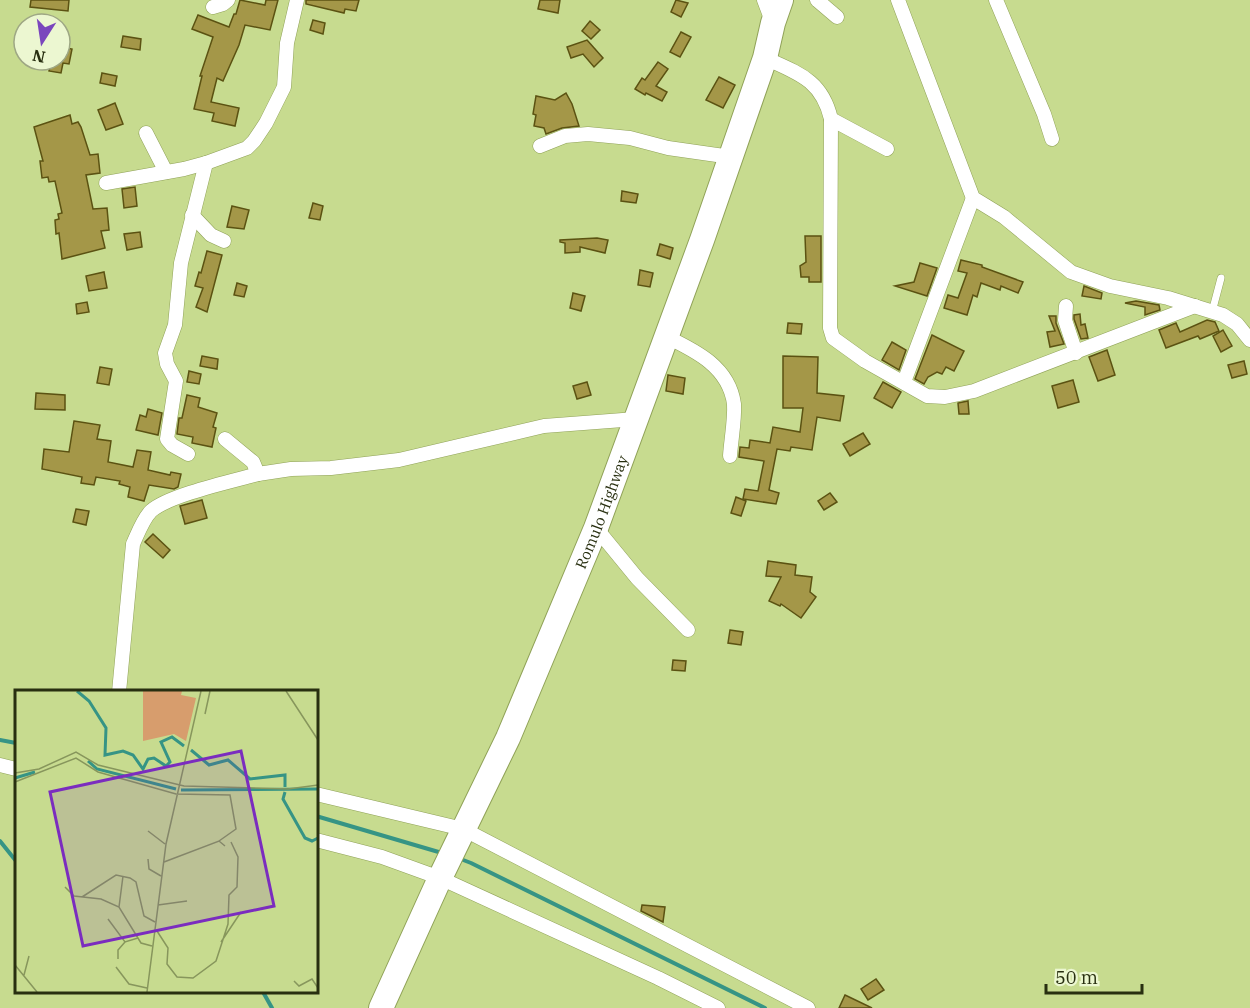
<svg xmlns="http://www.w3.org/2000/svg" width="1250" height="1008" font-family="'IBM Plex Serif',serif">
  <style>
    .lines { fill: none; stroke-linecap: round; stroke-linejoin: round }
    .stream { stroke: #369485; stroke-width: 4 }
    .building { fill: #a49748; stroke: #5b5212; stroke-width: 1.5 }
    .service-casing { stroke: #90a258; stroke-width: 8 }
    .minor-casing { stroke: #90a258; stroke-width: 15 }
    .trunk-casing { stroke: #90a258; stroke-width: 26 }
    .service { stroke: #fff; stroke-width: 7 }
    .minor { stroke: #fff; stroke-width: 14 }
    .trunk { stroke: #fff; stroke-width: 24 }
    .labels { text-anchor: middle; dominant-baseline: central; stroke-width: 4.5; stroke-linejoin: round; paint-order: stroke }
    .street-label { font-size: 15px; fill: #282f10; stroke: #ecf7d1 }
    .inset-river { fill: none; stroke: #369485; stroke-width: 3 }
    .inset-road { fill: none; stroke: #87965c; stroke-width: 1.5 }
    .view { fill: #7b2cbf; fill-opacity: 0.15; stroke: #7b2cbf; stroke-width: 3 }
    .inset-edge { fill: none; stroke: #282f10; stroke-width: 3 }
  </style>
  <rect width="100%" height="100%" fill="#c7db8f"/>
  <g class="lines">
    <!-- stream -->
    <g class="stream">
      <path d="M0,740L16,743"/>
      <path d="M316,816L442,853"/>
      <path d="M0,841L16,861"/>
      <path d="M458,858L471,863L765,1008"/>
      <path d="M263,992L272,1008"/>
    </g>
  </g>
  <!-- building -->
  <g class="building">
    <path d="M31,0H69L68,11L30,7Z"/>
    <path d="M240,0L265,5L266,0H278L270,30L245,25L239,45L223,81L217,78L211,102L239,108L235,126L212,121L214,113L194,109L202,76H200L213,37L192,29L198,15L229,27L234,14H236Z"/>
    <path d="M306,0H359L356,11L345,9L344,13L306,4Z"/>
    <path d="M540,0H560L558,13L538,9Z"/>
    <path d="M676,0L688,3L681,17L671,12Z"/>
    <path d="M313,20L325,23L323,34L310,30Z"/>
    <path d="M590,21L600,30L591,39L582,31Z"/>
    <path d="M681,32L691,37L680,57L670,52Z"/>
    <path d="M123,36L141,39L140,50L121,47Z"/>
    <path d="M587,40L603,58L594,67L583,54L571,58L567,47Z"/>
    <path d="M60,47L72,49L69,64L63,63L61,73L49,71L52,60H60Z"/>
    <path d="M658,62L668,69L656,86L667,92L662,101L646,93L645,95L635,89L642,78L645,80Z"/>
    <path d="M102,73L117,76L115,86L100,83Z"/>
    <path d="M719,77L735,85L723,108L706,100Z"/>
    <path d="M566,93L572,104L579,126L562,128L546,134L544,128L534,126L536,115L533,114L536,96L555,100Z"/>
    <path d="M115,103L123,124L106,130L98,110Z"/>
    <path d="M70,115L72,124L78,122L81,127L90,155L98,154L100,173L86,175L93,209L107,208L109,230L101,231L105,248L62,259L59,233L56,234L55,220L59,219L58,214L62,213L55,181L49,182L48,177L42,178L40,161H43L34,127Z"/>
    <path d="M135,187L137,206L124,208L122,189Z"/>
    <path d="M622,191L638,194L636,203L621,201Z"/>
    <path d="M313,203L323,206L320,220L309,218Z"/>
    <path d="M232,206L249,210L244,229L227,227Z"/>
    <path d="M140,232L142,247L127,250L124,234Z"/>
    <path d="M805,236H821V282H809V277H801L800,266L806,262Z"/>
    <path d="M597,238L608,240L605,253L580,247V252L565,253V243L560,242V240Z"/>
    <path d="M660,244L673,248L670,259L657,255Z"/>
    <path d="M207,251L222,255L207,312L196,307L203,288L195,286L199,272L201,273Z"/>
    <path d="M961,260L982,265V267L1023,282L1018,293L1001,286L1000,290L981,283L977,297L973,295L967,315L944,308L948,295L958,298L967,273L958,271Z"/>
    <path d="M920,263L937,268L927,296L895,286L914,282Z"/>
    <path d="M640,270L653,273L650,287L638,285Z"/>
    <path d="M104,272L107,288L89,291L86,276Z"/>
    <path d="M237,283L247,286L244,297L234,295Z"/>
    <path d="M1084,286L1102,293L1101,299L1082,296Z"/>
    <path d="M573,293L585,296L581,311L570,308Z"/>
    <path d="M1136,301L1159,305L1160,310L1145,315V307L1125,303Z"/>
    <path d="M87,302L89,312L77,314L76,304Z"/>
    <path d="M1080,314L1081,325L1085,324L1088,338L1081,339L1074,319V315Z"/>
    <path d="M1049,316H1056V323L1064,344L1050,347L1047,332L1055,331Z"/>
    <path d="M1207,320L1215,322L1219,331L1200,339L1198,336L1166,348L1159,330L1176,323L1180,332Z"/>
    <path d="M788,323L802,324L801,334L787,333Z"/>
    <path d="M1223,330L1232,346L1221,352L1213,336Z"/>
    <path d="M932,335L964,351L954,371L946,367L942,374L937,372L928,377L924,384L915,379Z"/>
    <path d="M892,342L906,350L899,370L882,360Z"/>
    <path d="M1107,350L1115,375L1098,381L1089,357Z"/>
    <path d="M202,356L218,359L217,369L200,366Z"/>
    <path d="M783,356L818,357L817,393L844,396L840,421L817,417L812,450L791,447L790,451L777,449L769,490L779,493L776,504L743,499L745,489L758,491L764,461L739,457L740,447L749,448L750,440L770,443L773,427L800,432L803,408H783Z"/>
    <path d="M1244,361L1247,374L1232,378L1228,365Z"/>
    <path d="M100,367L112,369L109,385L97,383Z"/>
    <path d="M189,371L201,374L199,384L187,382Z"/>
    <path d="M668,375L685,378L683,394L666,391Z"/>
    <path d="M1073,380L1079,402L1058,408L1052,386Z"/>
    <path d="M587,382L591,395L577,399L573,386Z"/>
    <path d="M883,382L901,392L892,408L874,398Z"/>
    <path d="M36,393L65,395V410L35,409Z"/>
    <path d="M187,395L200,398L198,407L217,413L213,427L216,428L212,447L192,443L193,437L177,434L179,418H182Z"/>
    <path d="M968,401L969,414H959L958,403Z"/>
    <path d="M148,409L162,413L158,435L136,430L140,415L146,417Z"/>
    <path d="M74,421L100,425L97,439L111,441L108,462L133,467L137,450L151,452L148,470L170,475L171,472L181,474L178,487L174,489L149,485L144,501L128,497L130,487L119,484L120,481L96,477L94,485L81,483L82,477L42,469L44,449L69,452Z"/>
    <path d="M863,433L870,444L850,456L843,444Z"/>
    <path d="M830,493L837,502L824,510L818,501Z"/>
    <path d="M736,497L746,501L741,516L731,513Z"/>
    <path d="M202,500L207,518L185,524L180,506Z"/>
    <path d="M76,509L89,511L86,525L73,522Z"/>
    <path d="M153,534L170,550L163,558L145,542Z"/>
    <path d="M768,561L796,565L795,575L812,577L810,592L816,597L801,618L781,604L780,606L769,601L781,577L766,576Z"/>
    <path d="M730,630L743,632L741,645L728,643Z"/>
    <path d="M673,660L686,661L685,671L672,670Z"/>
    <path d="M642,905L665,907L663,922L641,911Z"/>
    <path d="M876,979L884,990L868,1000L861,989Z"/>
    <path d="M845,995L872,1008H839Z"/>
  </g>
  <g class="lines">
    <defs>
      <path id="service" d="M1212,312L1221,278"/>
      <g id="minor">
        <path d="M764,0L772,21"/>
        <path d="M817,0L837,17"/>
        <path d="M898,0L973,198L1004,217L1071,272L1110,286L1168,298L1223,315L1237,324L1250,340"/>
        <path d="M996,0L1044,114L1052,139"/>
        <path d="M213,7L223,4L228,0"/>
        <path d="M765,58C798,73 822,80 831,119L830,328L833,338L865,361L927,396L945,397L974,391L1195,306"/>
        <path d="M831,119L887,149"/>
        <path d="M146,133L166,172"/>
        <path d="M540,146L565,136L588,134L630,138L668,148L731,157"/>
        <path d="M106,183L184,169L206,163"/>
        <path d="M192,215L211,235L224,241"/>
        <path d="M1066,306L1065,320L1076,353"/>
        <path d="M667,337C696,351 729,367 734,404C735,420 731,440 730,456"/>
        <path d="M904,382L973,198"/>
        <path d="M225,439L253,462L258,474L291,469L331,468L399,460L544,426L636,419"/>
        <path d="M188,454L172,445L167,439L176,381L167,364L165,353L175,325L181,263L206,163L247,148L254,141L266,123L284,87L287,43L297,0"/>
        <path d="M596,528L637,578L688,630"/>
        <path d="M119,692L133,544C138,533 143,519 151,511C169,495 233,481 258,474"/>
        <path d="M0,765L16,769"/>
        <path d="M316,794L463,829L808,1008"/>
        <path d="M316,840L382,857L440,878L658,978L718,1008"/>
      </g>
      <g id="trunk">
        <path id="s1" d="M381,1008L440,878L508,738L596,528L702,240L765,58L773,23L781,0"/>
      </g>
    </defs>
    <!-- service casing -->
    <use href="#service" class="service-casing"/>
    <!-- minor casing -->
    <use href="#minor" class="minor-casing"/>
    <!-- trunk casing -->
    <use href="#trunk" class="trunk-casing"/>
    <!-- service -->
    <use href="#service" class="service"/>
    <!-- minor -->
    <use href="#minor" class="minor"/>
    <!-- trunk -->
    <use href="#trunk" class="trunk"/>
  </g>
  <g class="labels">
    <!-- street labels -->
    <g class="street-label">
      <text stroke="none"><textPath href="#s1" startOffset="543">Romulo Highway</textPath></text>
    </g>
  </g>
  <!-- overview -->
  <g transform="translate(15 690)">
    <rect width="303" height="303" fill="#c7db8f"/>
    <path d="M128,1H167L166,5L181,8L171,51L159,44L128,51Z" fill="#d79d6d"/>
    <path class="inset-river" d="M62,1L74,11L91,38L90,65L108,61L118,65L128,79L133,69L139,68L151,76L155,72L146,52L157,47L169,56M176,60L194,75L213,70L235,89L270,85V97M73,71L82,79L161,99M0,88L20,82M166,100L303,99M270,102L268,109L290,148L297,151L303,148"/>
    <path class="inset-road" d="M271,1L303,50M190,24L195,1M0,83L24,79L61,62L83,75L169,96L273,99L303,95M0,92L61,68L83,82L161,104L215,105L221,139L204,151M133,141L150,154M133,169L134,179L146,186M149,172L204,151L210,156M50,197L59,206L86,209L104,217L126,253L137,256M67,207L101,185L115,188L121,192L129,226L140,232M143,215L172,211M104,217L108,186M93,229L110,252L123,248M142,241L153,258L152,274L162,287L178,288L201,271L213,234L214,205L222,197L223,167L216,152M206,252L226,222M103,269V260L110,252M0,275L22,302M101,277L114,294L132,298M9,285L14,266M279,291L284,296L297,289L303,298M132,302L151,154L186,1"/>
    <path class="view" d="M226,61L259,216L68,256L35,102Z"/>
    <rect width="303" height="303" class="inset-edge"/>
  </g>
  <!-- north arrow -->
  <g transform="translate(42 42) rotate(192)"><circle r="28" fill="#ecf7d1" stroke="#9ea784" stroke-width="1.5"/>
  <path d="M0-4.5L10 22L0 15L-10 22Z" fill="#7a46bd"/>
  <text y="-9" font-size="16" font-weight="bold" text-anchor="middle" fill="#282f10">N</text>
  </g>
  <!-- scale -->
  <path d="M1046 984v9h96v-9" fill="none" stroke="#282f10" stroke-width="3"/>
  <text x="1055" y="984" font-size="18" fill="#282f10" stroke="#ecf7d1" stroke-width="4.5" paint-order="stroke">50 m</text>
</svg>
